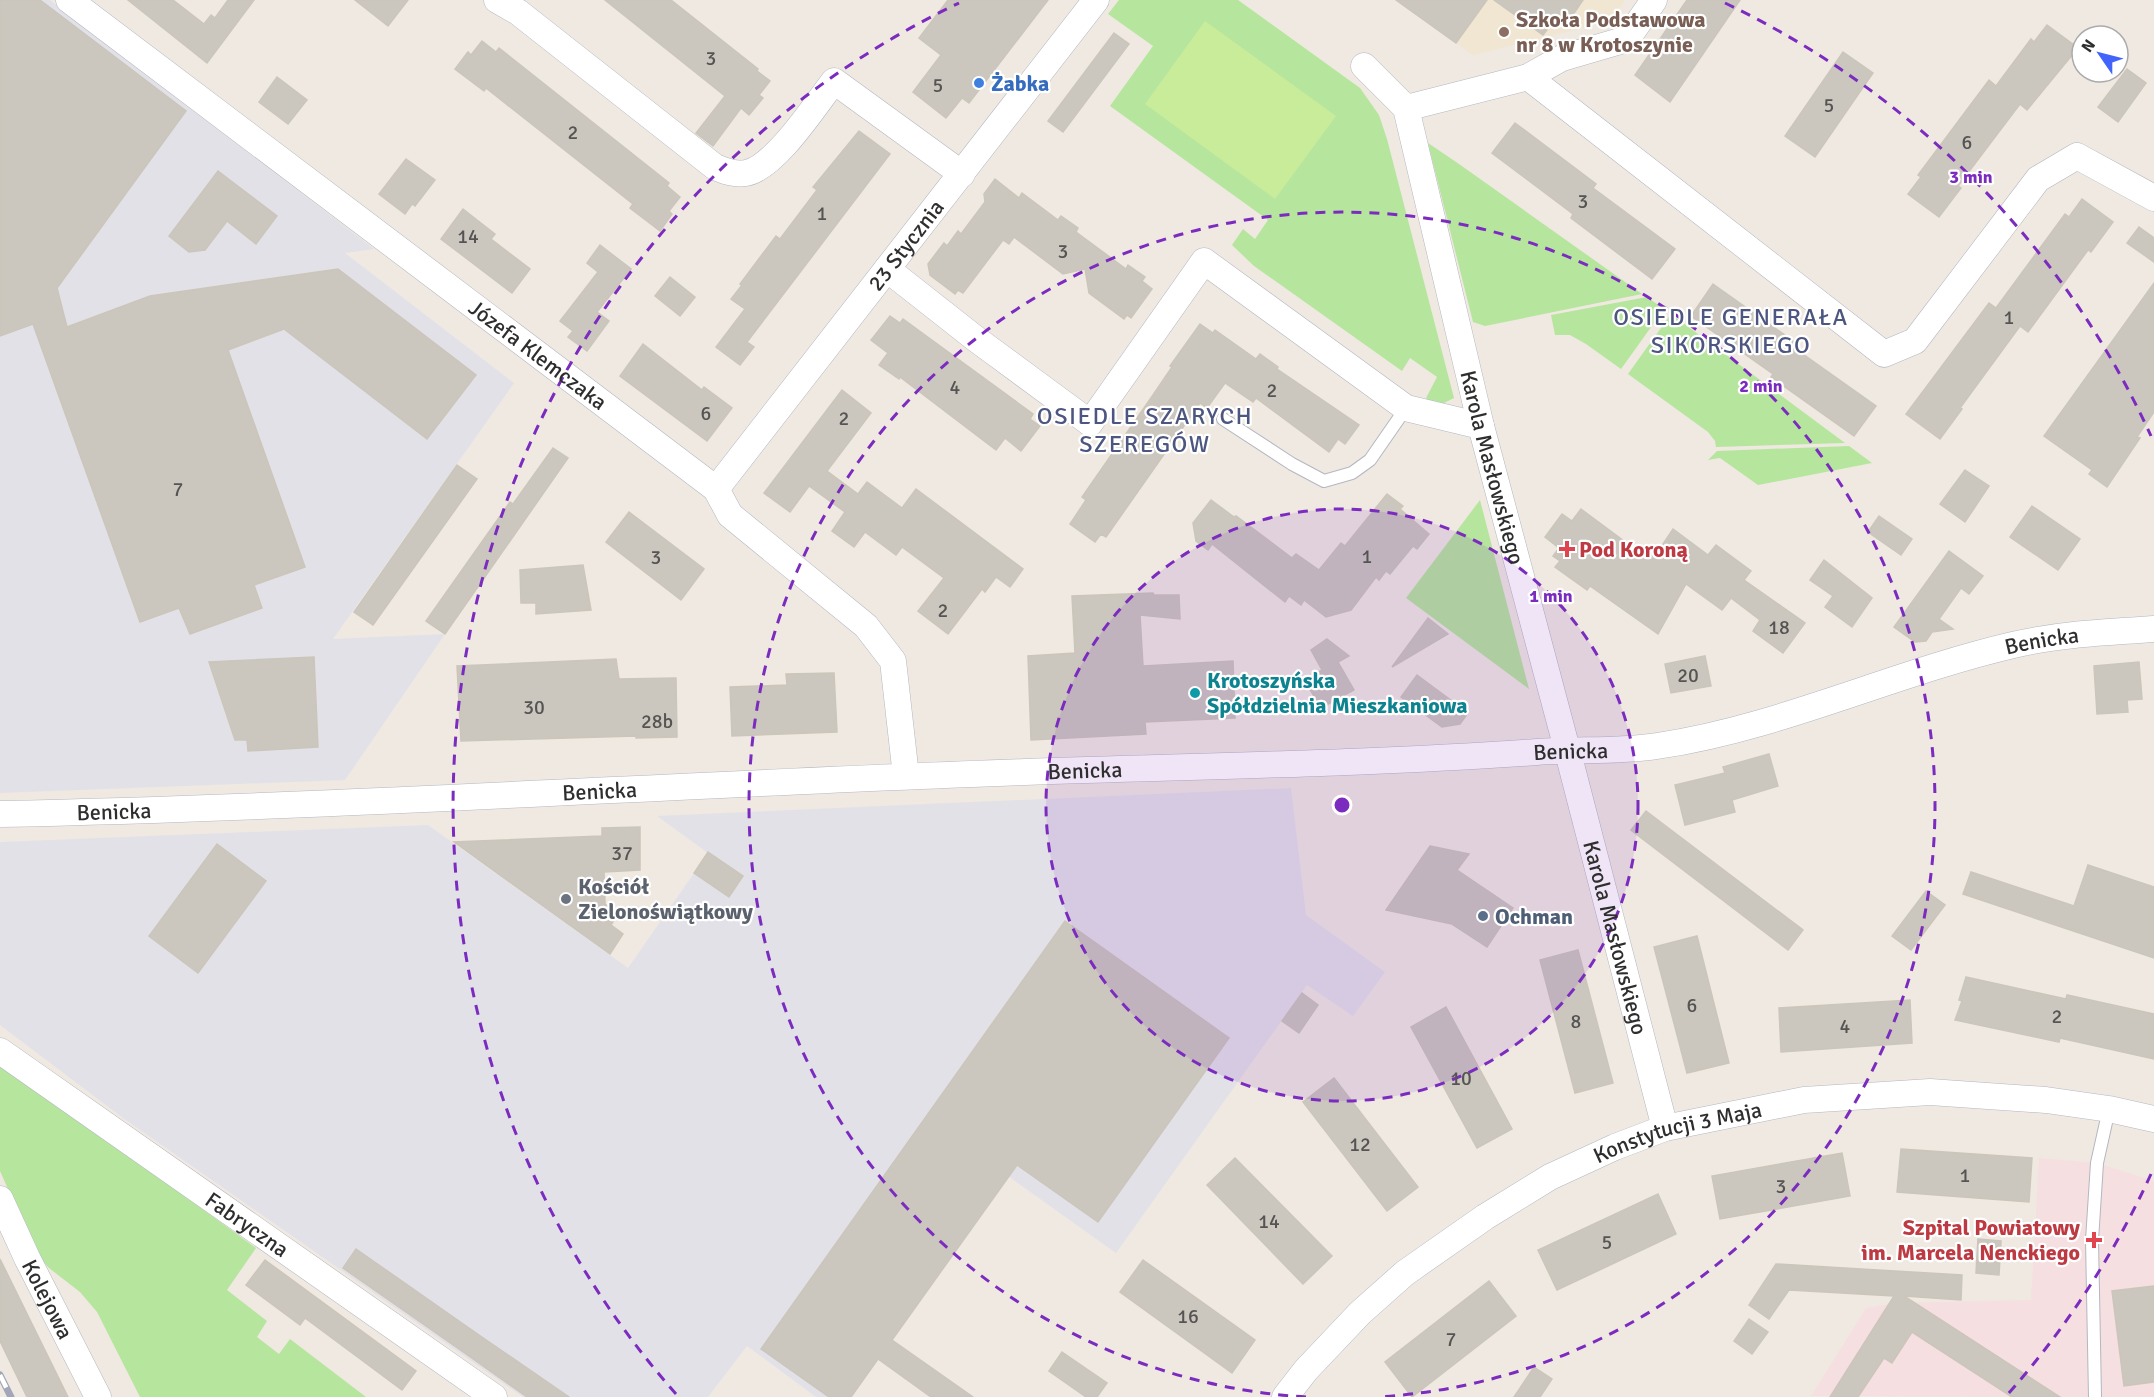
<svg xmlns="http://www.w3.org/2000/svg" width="2154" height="1397" font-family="Signika,sans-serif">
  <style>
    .industrial { fill: #e3e1e8 }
    .education { fill: #f0e6d1 }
    .medical { fill: #f5dfe0 }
    .green { fill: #b6e59e }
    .pitch { fill: #c9ec9a }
    .building { fill: #cbc7bf; stroke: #cbc5ba; stroke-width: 1.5 }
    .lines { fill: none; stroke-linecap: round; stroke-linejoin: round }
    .service-casing { stroke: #b4b7c1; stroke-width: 14 }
    .minor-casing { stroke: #b4b7c1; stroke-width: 27 }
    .service { stroke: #fff; stroke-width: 12 }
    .minor { stroke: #fff; stroke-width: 26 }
    .rail-casing { stroke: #a3a6b8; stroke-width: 7 }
    .rail { stroke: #fff; stroke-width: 4.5; stroke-dasharray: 14; stroke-linecap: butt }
    .ring { fill: none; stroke: #7b2cbf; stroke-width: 3; stroke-dasharray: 10 8 }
    .education-dot { fill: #8d6e63; stroke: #fff; stroke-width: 2 }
    .shop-dot { fill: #3f7fe0; stroke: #fff; stroke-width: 2 }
    .health-dot { fill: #e0444e; stroke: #fff; stroke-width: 2 }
    .culture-dot { fill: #0f9aa8; stroke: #fff; stroke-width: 2 }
    .worship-dot { fill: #6b7280; stroke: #fff; stroke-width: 2 }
    .service-dot { fill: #5c6f8a; stroke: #fff; stroke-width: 2 }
    .labels { text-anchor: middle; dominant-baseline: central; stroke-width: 4.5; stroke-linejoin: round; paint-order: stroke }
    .number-label { font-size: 20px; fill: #555452 }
    .education-label { font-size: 22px; font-weight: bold; fill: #785e54; stroke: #fff; text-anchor: start }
    .shop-label { font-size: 22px; font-weight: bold; fill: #366cbe; stroke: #fff; text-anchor: start }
    .street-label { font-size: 22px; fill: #2e2e2e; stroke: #fff }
    .health-label { font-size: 22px; font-weight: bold; fill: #be3a42; stroke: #fff; text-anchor: start }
    .culture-label { font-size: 22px; font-weight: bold; fill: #0d838f; stroke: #fff; text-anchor: start }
    .worship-label { font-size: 22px; font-weight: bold; fill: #5b616d; stroke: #fff; text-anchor: start }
    .service-label { font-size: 22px; font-weight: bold; fill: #4e5e75; stroke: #fff; text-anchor: start }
    .neighbourhood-label { font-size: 24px; letter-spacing: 1.5px; fill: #4d5680; stroke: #fff }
    .centre { fill: #7b2cbf; stroke: #fff; stroke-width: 3 }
    .ring-label { font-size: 18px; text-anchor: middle; font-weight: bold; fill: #7b2cbf; stroke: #fff; stroke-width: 4.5; stroke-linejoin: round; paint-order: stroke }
  </style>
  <rect width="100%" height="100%" fill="#efe9e1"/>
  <!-- industrial -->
  <g class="industrial">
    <path d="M0,0H50L374,249L345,253L514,383L333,639L445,634L345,780L0,793Z"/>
    <path d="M1291,788L1306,915L1385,972L1353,1016L1307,985L1116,1253L1008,1176L851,1397H816L747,1346L708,1397H523L123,1118L0,1025V842L428,825L628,968L708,853L657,816Z"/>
  </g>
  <!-- education -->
  <path class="education" d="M1396,0H1625L1611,21L1473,55Z"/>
  <!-- medical -->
  <path class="medical" d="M2039,1158L2097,1163L2154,1181V1397L1811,1396L1866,1308L1896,1303L2031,1300Z"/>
  <!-- green -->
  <g class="green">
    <path d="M1119,0H1238L1360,88L1379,115L1387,139L1454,398L1442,404L1428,400L1426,398L1437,377L1410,358L1402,371L1254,266L1232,245L1243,229L1255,239L1268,220L1110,106L1153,46L1108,14Z"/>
    <path d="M1428,143L1459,164L1642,294L1485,326L1473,322Z"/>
    <path d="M1647,297L1664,309L1621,369L1586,344L1570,335H1555L1551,315Z"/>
    <path d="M1671,314L1845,443L1716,447L1715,441L1708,432L1628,374Z"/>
    <path d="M1849,446L1872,463L1758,485L1720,458L1708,460L1717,451Z"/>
    <path d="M1480,500L1529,689L1406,598Z"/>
    <path d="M0,1062L256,1248L227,1290L267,1321L257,1337L279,1354L290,1339L366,1397H140L97,1312L80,1292L49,1268L37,1255L0,1171Z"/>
  </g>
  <!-- pitch -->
  <path class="pitch" d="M1205,21L1336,116L1275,199L1145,104Z"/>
  <!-- building -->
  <g class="building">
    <path d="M0,0H40L186,111L57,288L67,327L150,296L338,269L476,375L427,439L284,329L228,350L305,567L254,585L262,608L190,634L179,608L140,622L33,324L0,336Z"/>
    <path d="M128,0H173L204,24L211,15L215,18L228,0H254L207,63Z"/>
    <path d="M355,0H408L388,26Z"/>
    <path d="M605,0H671L758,69L757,71L770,81L759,95L763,98L749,115L741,108L713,146L696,133L725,96Z"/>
    <path d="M948,0H1048L969,103L962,98L946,118L913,92L941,55L919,38Z"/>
    <path d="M1396,0H1487L1456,43Z"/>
    <path d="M1494,0H1583L1566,25L1556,18L1543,35Z"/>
    <path d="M1687,0H1740L1670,102L1635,75Z"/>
    <path d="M2047,25L2078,48L2027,110L2020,104L1958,186L1961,188L1939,217L1908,194L1921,177L1918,175L1989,80L1996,86L2031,39L2034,42Z"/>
    <path d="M1114,33L1129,44L1063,132L1048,121Z"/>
    <path d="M482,41L496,52L499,48L669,183L667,186L680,197L669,211L672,214L660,231L630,208L633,204L486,88L484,91L455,69L468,52L471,55Z"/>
    <path d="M1843,52L1873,73L1815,157L1785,136Z"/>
    <path d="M2127,69L2146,83L2118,122L2098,107Z"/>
    <path d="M277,77L307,100L288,124L259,102Z"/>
    <path d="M1515,123L1596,184L1593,188L1675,249L1652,279L1571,218L1573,214L1492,153Z"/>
    <path d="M859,131L890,154L747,342L754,347L740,365L716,347L745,309L731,299L742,285L740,284L776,236L780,239L817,190L813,187Z"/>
    <path d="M406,159L435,180L415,206L412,204L405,214L379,194Z"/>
    <path d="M218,171L277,216L256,244L227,221L205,250L189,252L169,236Z"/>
    <path d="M995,179L1019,198L1022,193L1058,220L1061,216L1078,228L1076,232L1126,269L1128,265L1145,277L1142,281L1152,289L1131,318L1127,315L1124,319L1089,293L1085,269L1063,274L1014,237L1009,244L1003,240L963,293L958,290L955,294L930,275L928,264L944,243L947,246L958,231L961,234L985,202L984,194Z"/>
    <path d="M2082,199L2113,222L2091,252L2088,250L2028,332L2020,326L1960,408L1962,409L1940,439L1906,414L1989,303L1996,308L2065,214L2069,217Z"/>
    <path d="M463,209L495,234L491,239L530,269L512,293L441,239Z"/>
    <path d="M2139,227L2154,238V262L2127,243Z"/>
    <path d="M600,245L631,269L597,312L609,321L587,351L568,337L573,331L560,321L598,272L587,263Z"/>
    <path d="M670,277L695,297L680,316L655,296Z"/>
    <path d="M2154,283V412L2137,437L2140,438L2107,487L2089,474L2092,470L2044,436Z"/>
    <path d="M1713,284L1796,343L1793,347L1876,406L1854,436L1771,377L1773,374L1691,316Z"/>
    <path d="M890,316L900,323L903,319L1033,414L1030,419L1040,426L1021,451L1005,438L996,450L900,377L899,379L879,365L888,353L871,340Z"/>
    <path d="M1200,324L1213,333L1215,330L1256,359L1260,354L1278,367L1277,369L1359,425L1345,444L1338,439L1329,452L1256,398L1253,402L1225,383L1207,408L1200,403L1106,537L1101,534L1095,542L1070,524L1086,500L1082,497L1153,395L1172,367L1170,366Z"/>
    <path d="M643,344L702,390L704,387L732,408L707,441L620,376Z"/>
    <path d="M842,390L871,413L827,471L858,494L867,482L902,508L916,489L1023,569L1010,587L996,577L985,592L982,589L948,634L918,611L944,578L902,547L896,555L865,532L854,547L832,531L845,512L809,486L790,512L764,493Z"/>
    <path d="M553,448L568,458L445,634L426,621L510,502L513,504Z"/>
    <path d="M457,465L477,479L373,625L354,612Z"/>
    <path d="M1965,470L1989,486L1965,522L1940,504Z"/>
    <path d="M1387,494L1403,506L1400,509L1429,534L1417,549L1413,546L1390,574L1386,571L1379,580L1376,577L1351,610L1326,617L1304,600L1301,605L1289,596L1285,602L1212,544L1208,550L1196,541L1193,523L1211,500L1234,517L1236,516L1292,558L1296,554L1319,570L1341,543L1345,546Z"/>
    <path d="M2032,506L2080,539L2058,570L2010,537Z"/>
    <path d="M1581,509L1647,558L1654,546L1659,550L1673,529L1708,555L1716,545L1751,571L1744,580L1805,623L1783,653L1753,631L1760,620L1731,598L1722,610L1686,584L1658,634L1590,586L1587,590L1555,567L1560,561L1553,556L1559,548L1545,537L1562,514L1572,521Z"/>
    <path d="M629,512L704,569L681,600L606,542Z"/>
    <path d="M1879,516L1912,539L1901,555L1868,532Z"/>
    <path d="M1949,551L1983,576L1969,594L1961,588L1939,619L1953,629L1932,632L1926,641L1915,642L1894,627Z"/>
    <path d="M1824,560L1872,598L1852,627L1825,607L1833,596L1810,580Z"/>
    <path d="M583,565L591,610L536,614V603H521L520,570Z"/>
    <path d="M1153,593L1154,595H1179L1180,619L1140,615L1143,666L1233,661L1235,718L1145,722L1146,734L1031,740L1028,656L1075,653L1072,596Z"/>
    <path d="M1428,618L1448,634L1392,667Z"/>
    <path d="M1327,639L1349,656L1338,662L1354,690L1321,708L1305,681L1322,670L1311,650Z"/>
    <path d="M1705,656L1711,686L1671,693L1665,664Z"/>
    <path d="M314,657L318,747L248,751L247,740H235L209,662Z"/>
    <path d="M616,659L619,679L676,678L677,737L636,738V736L461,741L457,666Z"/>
    <path d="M2139,662L2142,699L2127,700L2128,712L2097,714L2094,666Z"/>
    <path d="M834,673L837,732L732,736L730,687L787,685L786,674Z"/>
    <path d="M1417,675L1468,713L1460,724L1442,727L1401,697Z"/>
    <path d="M1769,754L1778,786L1732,800L1735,812L1685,825L1675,785L1725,773L1723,767Z"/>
    <path d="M1646,811L1803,930L1788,950L1631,830Z"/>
    <path d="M640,827V870L604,872L605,904L618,914L611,925L623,934L610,954L454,842L602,836V828Z"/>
    <path d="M217,844L266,881L198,973L149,936Z"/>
    <path d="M1430,846L1469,854L1457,870L1513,908L1487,947L1452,924L1386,910Z"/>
    <path d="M708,852L743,876L729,897L694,873Z"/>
    <path d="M2088,865L2154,887V958L1963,894L1971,872L2074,906Z"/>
    <path d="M1926,891L1945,905L1911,950L1892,936Z"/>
    <path d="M1065,921L1229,1038L1098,1222L1017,1165L892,1340L973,1397H931L878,1359L851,1397H829L761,1349Z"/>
    <path d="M1697,936L1729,1063L1687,1073L1654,947Z"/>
    <path d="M1578,950L1613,1083L1575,1093L1540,960Z"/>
    <path d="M1966,977L2066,999L2067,995L2154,1014V1059L2060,1038L2059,1042L1955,1020L1962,1001L1959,1000Z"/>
    <path d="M1302,993L1318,1005L1299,1033L1282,1021Z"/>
    <path d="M1910,1000L1912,1043L1781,1052L1779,1008Z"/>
    <path d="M1446,1007L1512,1129L1477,1148L1411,1027Z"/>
    <path d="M1334,1078L1418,1187L1387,1211L1303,1102Z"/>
    <path d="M1901,1149L2032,1158L2029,1202L1897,1192Z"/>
    <path d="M1842,1153L1850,1196L1720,1219L1712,1176Z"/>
    <path d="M1235,1158L1332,1256L1303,1284L1207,1185Z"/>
    <path d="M1658,1194L1676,1234L1557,1290L1538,1250Z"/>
    <path d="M1978,1239L2001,1241L1999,1275L1976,1273Z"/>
    <path d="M356,1249L479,1335L569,1397H527L466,1354L343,1268Z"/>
    <path d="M0,1259L68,1397H27L0,1341Z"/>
    <path d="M265,1260L416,1371L402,1390L305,1318L300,1325L246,1285Z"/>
    <path d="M1143,1260L1255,1340L1232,1373L1120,1292Z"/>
    <path d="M1776,1264L1962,1275L1961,1300L1904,1296L2060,1397H2012L1912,1332L1892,1363L1884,1358L1858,1397H1830L1894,1296L1789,1290L1769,1319L1749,1305Z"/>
    <path d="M1489,1281L1516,1316L1412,1397L1385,1362Z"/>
    <path d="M2154,1286V1382L2124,1386L2112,1291Z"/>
    <path d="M1749,1319L1768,1332L1752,1354L1734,1341Z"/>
    <path d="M1062,1352L1107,1383L1097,1397H1086L1049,1371Z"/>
    <path d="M1534,1367L1552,1379L1540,1397H1514Z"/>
  </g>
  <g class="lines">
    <defs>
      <g id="service">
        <path d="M1223,419L1292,464L1324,481L1352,473L1370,460L1406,408"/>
        <path d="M2095,1397L2092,1240L2097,1163L2109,1109"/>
      </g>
      <g id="minor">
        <path id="s1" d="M69,0L716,489L730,515L866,626L893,661L906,776"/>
        <path d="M497,0L518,12L715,167C725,171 734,175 746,173C775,168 816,104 834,81L962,174"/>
        <path id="s2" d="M1364,66L1406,108L1481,426L1567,749L1665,1128"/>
        <path d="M1528,77L1562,58L1627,39L1654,0"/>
        <path d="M1406,108L1528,77L1884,354L1915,341L2038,179L2077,156L2154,198"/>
        <path d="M887,269L976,339L1090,423L1204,261L1406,408L1481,426"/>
        <path id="s3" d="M716,489L1096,0"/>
        <path id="s4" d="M0,814C342,807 683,784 1025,772C1195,766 1367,764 1537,752C1577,749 1618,752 1657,746C1779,728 1893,673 2013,645C2061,634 2105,632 2154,629"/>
        <path id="s5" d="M0,1051L494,1397"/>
        <path id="s6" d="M0,1199L27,1258L98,1397"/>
        <path id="s7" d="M1285,1397L1306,1370L1360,1313L1405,1273L1485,1217L1550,1177L1615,1147L1665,1128L1804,1100L1930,1092L2046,1100L2109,1109L2154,1119"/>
      </g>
    </defs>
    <!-- service casing -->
    <use href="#service" class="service-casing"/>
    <!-- minor casing -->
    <use href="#minor" class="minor-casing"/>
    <!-- service -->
    <use href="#service" class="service"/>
    <!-- minor -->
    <use href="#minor" class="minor"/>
    <defs>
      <path id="rail" d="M0,1375L11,1397"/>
    </defs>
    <!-- rail casing -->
    <use href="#rail" class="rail-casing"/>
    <!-- rail -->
    <use href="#rail" class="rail"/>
  </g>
  <!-- distance rings -->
  <circle cx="1342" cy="805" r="296" fill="#7b2cbf" fill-opacity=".12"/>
  <g class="ring">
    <circle cx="1342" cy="805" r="296"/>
    <path d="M1306 1397A593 593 0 1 1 1378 1397"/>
    <path d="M2151 1174A889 889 0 0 1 2008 1394M676 1394A889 889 0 0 1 959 3M1725 3A889 889 0 0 1 2151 436"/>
  </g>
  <!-- markers -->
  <circle class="education-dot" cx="1504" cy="32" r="6"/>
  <circle class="shop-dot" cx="979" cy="83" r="6"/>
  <g class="health-dot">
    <path d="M1564 540h6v6h6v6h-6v6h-6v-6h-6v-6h6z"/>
    <path d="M2091 1231h6v6h6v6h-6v6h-6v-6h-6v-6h6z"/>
  </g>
  <circle class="culture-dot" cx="1195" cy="693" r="6"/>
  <circle class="worship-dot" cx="566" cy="899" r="6"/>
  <circle class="service-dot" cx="1483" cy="916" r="6"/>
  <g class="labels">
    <!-- number labels -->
    <g class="number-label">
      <text x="711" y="58">3</text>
      <text x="938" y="85">5</text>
      <text x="1829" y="105">5</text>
      <text x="573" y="132">2</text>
      <text x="1967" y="142">6</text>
      <text x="1583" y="201">3</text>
      <text x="822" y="213">1</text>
      <text x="468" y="236">14</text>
      <text x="1063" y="251">3</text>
      <text x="2009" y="317">1</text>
      <text x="955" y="387">4</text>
      <text x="1272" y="390">2</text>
      <text x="706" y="413">6</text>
      <text x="844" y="418">2</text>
      <text x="178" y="489">7</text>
      <text x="1367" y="556">1</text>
      <text x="656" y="557">3</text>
      <text x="943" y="610">2</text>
      <text x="1779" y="627">18</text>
      <text x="1688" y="675">20</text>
      <text x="534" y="707">30</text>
      <text x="657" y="721">28b</text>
      <text x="622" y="853">37</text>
      <text x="1692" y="1005">6</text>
      <text x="2057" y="1016">2</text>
      <text x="1576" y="1021">8</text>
      <text x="1845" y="1026">4</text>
      <text x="1461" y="1078">10</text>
      <text x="1360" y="1144">12</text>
      <text x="1965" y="1175">1</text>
      <text x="1781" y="1186">3</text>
      <text x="1269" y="1221">14</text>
      <text x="1607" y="1242">5</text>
      <text x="1188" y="1316">16</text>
      <text x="1451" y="1339">7</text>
    </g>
    <!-- education labels -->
    <g class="education-label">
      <text x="1516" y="19">Szkoła Podstawowa<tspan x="1516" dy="25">nr 8 w Krotoszynie</tspan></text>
    </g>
    <!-- shop labels -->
    <g class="shop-label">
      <text x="991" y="83">Żabka</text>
    </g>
    <!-- street labels -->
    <g class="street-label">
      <text stroke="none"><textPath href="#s3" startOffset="309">23 Stycznia</textPath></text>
      <text stroke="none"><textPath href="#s1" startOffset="588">Józefa Klemczaka</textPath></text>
      <text stroke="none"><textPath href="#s2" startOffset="429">Karola Masłowskiego</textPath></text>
      <text stroke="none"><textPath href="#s4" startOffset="2058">Benicka</textPath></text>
      <text stroke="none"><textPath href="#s4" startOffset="1572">Benicka</textPath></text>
      <text stroke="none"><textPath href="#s4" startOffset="1086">Benicka</textPath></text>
      <text stroke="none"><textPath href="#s4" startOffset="600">Benicka</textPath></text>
      <text stroke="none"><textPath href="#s4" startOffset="114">Benicka</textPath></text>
      <text stroke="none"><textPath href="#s2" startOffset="915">Karola Masłowskiego</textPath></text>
      <text stroke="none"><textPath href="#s7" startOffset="483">Konstytucji 3 Maja</textPath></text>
      <text stroke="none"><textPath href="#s5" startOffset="302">Fabryczna</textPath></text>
      <text stroke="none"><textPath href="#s6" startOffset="111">Kolejowa</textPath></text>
    </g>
    <!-- health labels -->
    <g class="health-label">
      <text x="1579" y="549">Pod Koroną</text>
      <text x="2080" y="1227" text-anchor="end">Szpital Powiatowy<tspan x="2080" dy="25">im. Marcela Nenckiego</tspan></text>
    </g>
    <!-- culture labels -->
    <g class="culture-label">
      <text x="1207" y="680">Krotoszyńska<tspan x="1207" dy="25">Spółdzielnia Mieszkaniowa</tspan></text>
    </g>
    <!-- worship labels -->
    <g class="worship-label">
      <text x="578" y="886">Kościół<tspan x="578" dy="25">Zielonoświątkowy</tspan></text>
    </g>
    <!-- service labels -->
    <g class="service-label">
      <text x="1495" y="916">Ochman</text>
    </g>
    <!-- neighbourhood labels -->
    <g class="neighbourhood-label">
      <text x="1731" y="317">OSIEDLE GENERAŁA<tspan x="1731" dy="28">SIKORSKIEGO</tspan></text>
      <text x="1145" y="416">OSIEDLE SZARYCH<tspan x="1145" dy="28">SZEREGÓW</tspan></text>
    </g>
  </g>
  <circle cx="1342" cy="805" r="9" class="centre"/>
  <g class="ring-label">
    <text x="1971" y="183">3 min</text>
    <text x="1761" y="392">2 min</text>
    <text x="1551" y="602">1 min</text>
  </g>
  <!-- north arrow -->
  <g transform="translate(2100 54) rotate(305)"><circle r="28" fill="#ffffff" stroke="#ababab" stroke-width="1.5"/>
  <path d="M0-4.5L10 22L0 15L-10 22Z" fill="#4264fb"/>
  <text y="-9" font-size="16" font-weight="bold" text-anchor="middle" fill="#2e2e2e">N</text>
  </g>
</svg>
